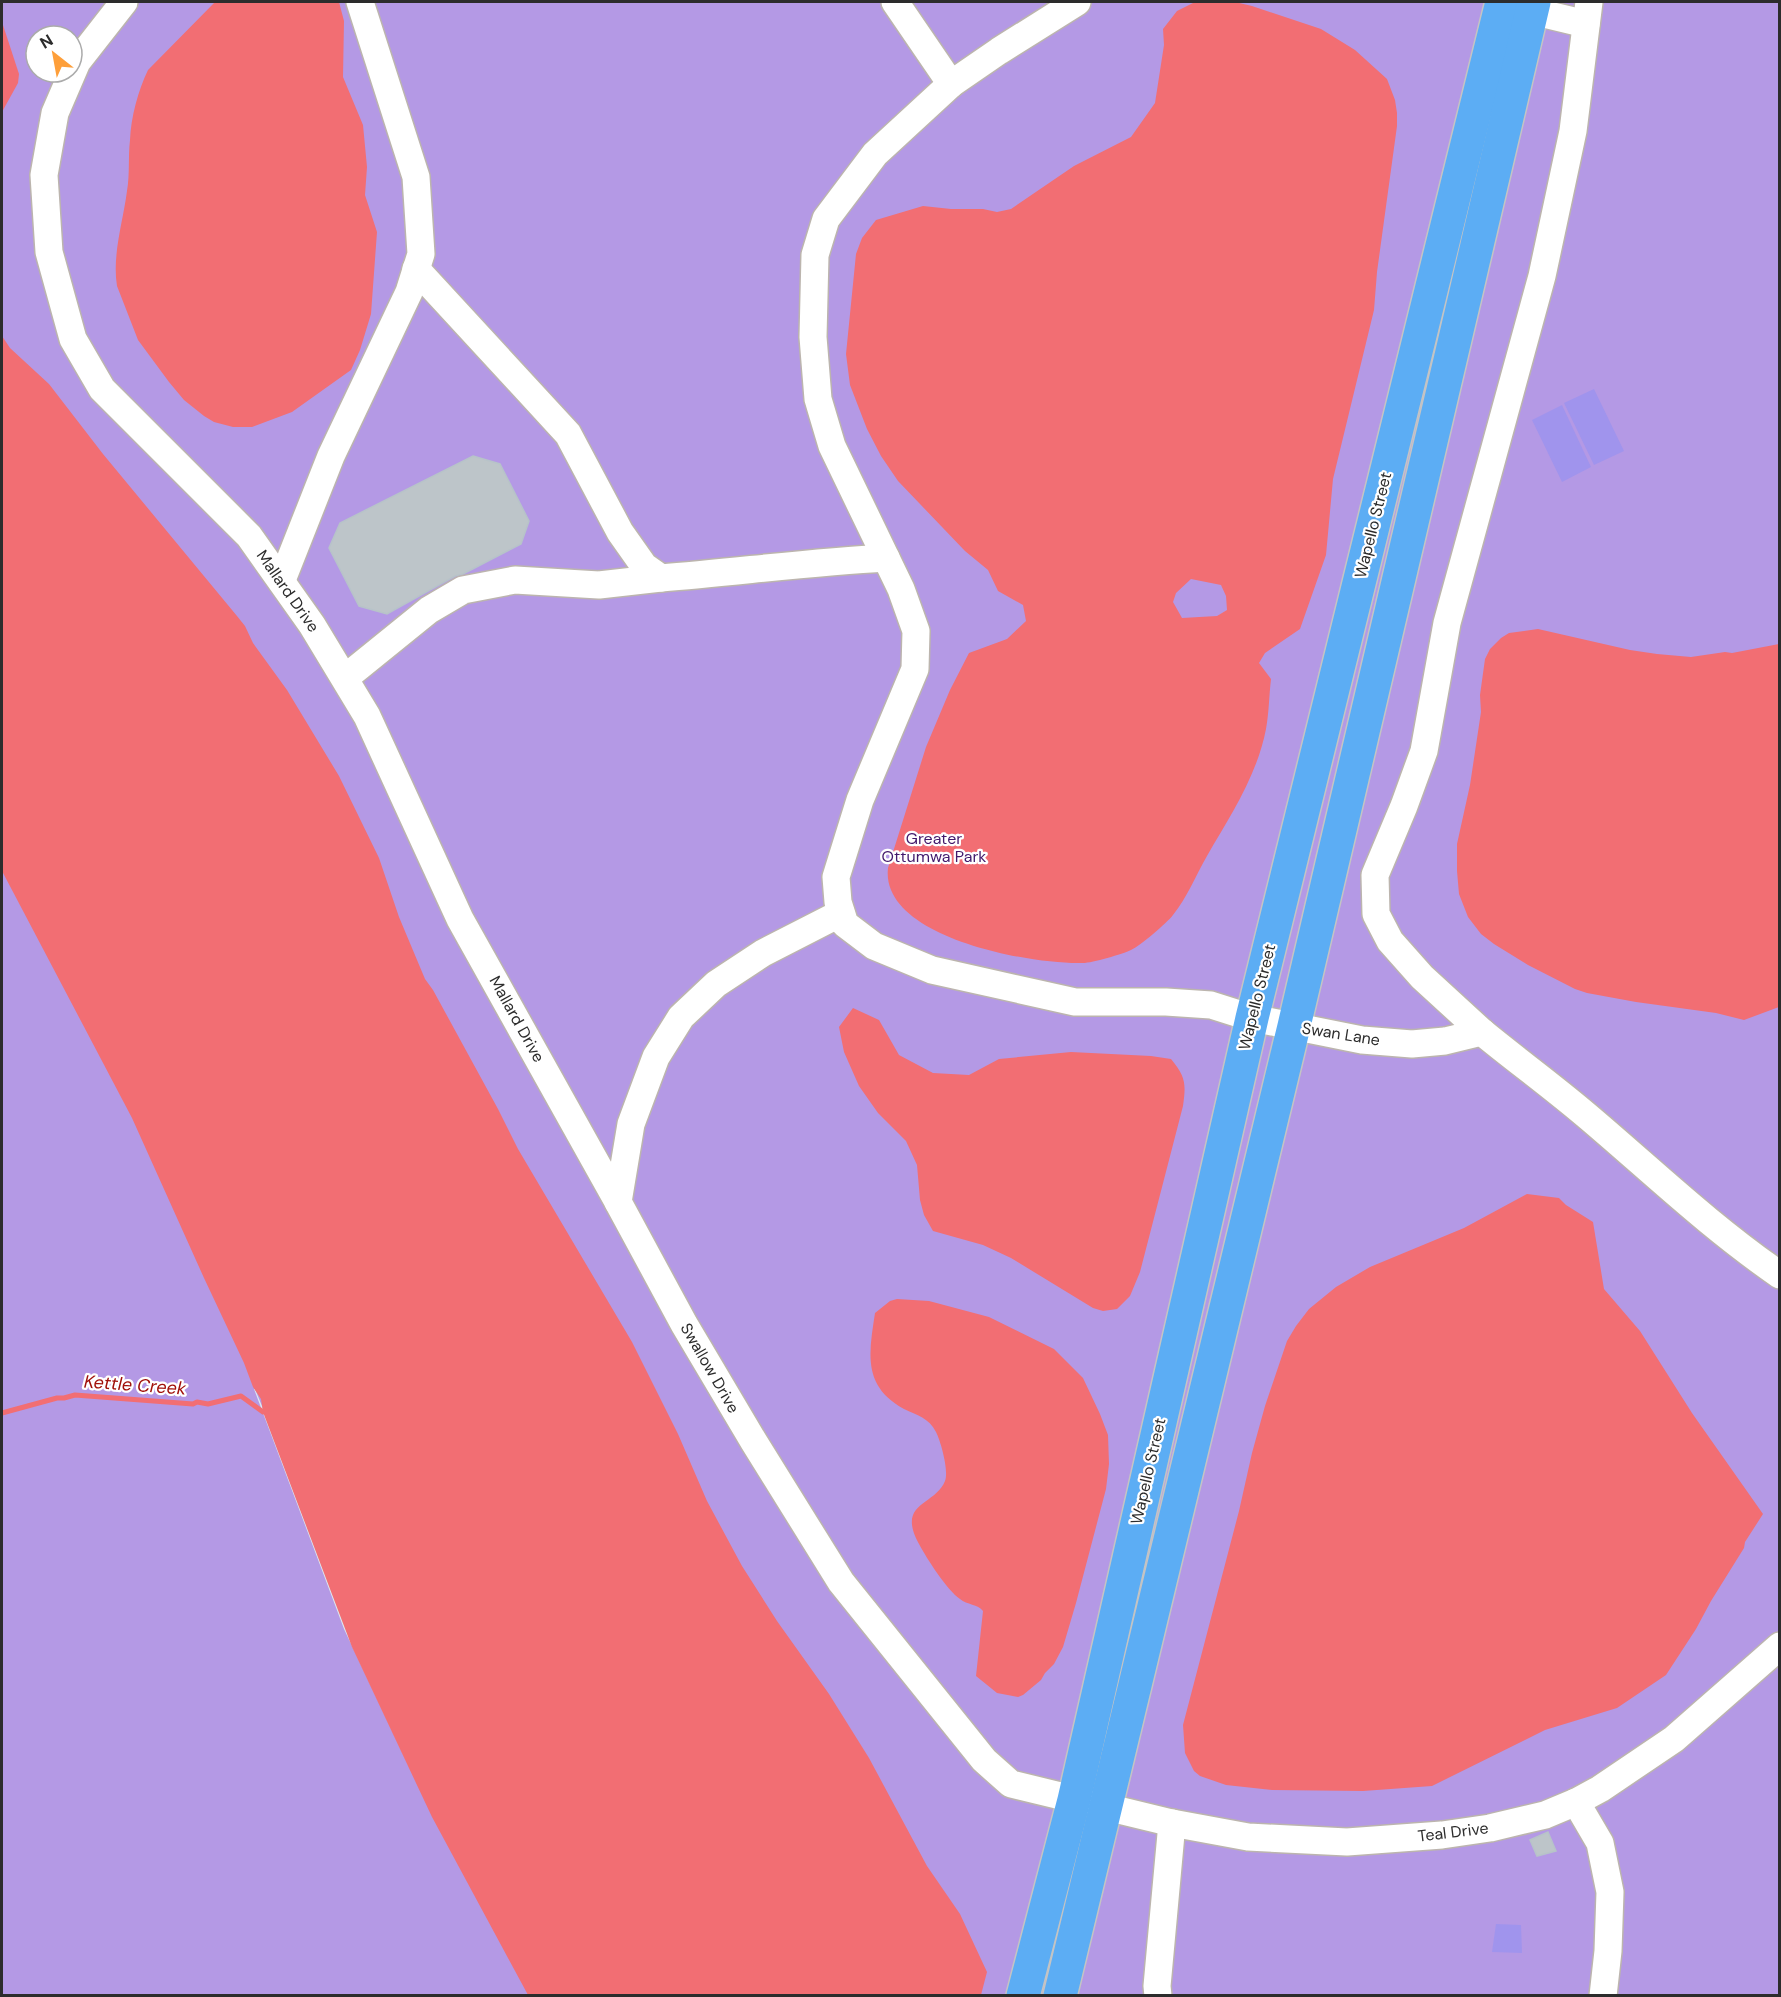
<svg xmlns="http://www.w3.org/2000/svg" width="1781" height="1997" font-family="'DM Sans',sans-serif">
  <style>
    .green { fill: #b499e5; fill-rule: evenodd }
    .pitch { fill: #a094ed }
    .water { fill: #f26e73; fill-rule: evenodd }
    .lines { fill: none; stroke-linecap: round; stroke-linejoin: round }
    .stream { stroke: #f26e73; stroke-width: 5 }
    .building { fill: #bdc5c9; stroke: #b7c3c9; stroke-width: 1.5 }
    .minor-casing { stroke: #bcb5ae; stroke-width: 30 }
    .major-casing { stroke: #c4c4c4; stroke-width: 36 }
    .minor { stroke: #fff; stroke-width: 27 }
    .major { stroke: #5cadf4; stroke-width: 33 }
    .labels { text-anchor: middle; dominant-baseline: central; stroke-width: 4.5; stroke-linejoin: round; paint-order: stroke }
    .street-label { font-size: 16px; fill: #2c2c2c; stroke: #fff }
    .park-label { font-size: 16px; fill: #42196c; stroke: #fff }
    .water-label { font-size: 18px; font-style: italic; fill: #a1110a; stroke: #fff }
  </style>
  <rect width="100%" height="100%" fill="#dee9ee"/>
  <!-- green -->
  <path class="green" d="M2,2H1779V1995L2,1996ZM36,36H72V72H36ZM254,1389H255L411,1771L344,1629Z"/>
  <!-- pitch -->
  <g class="pitch">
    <path d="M1594,389L1624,451L1594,465L1564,403Z"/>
    <path d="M1562,405L1591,467L1562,482L1532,420Z"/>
    <path d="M1496,1924L1521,1925L1522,1953L1492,1952Z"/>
  </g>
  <!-- water -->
  <g class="water">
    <path d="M215,2H339L344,21L343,77L363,125L367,167L365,195L377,232L371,314L360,350L351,370L292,412L252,427H233L214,422L204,416L184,400L169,382L138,340L117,286C112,255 123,222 127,191C130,174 128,157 130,140C131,117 138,91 148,70Z"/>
    <path d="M1211,2H1235L1252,6L1321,29L1355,50L1387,79L1395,100L1397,113V126L1377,272L1374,310L1333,479L1326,555L1300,629L1265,653L1259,663L1271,679C1269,696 1269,713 1266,729C1257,776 1230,816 1207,856C1196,875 1187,898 1173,915C1167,923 1140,946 1131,950C1123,954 1092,963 1083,963C1033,965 880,938 888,868L926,747L950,690L969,653L1007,639L1026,621L1023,605L998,591L988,570L965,551L898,481L881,456L867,429L850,385L846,354L856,254L862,238L876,220L923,206L951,209H983L997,212L1011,209L1074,166L1131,137L1155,103L1164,45L1163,29L1177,11L1193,3ZM1191,579L1221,585L1226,596L1227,610L1217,616L1182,618L1173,602L1176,593Z"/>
    <path d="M2,22L19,74L18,83L2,112Z"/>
    <path d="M2,336L10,348L49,384L103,454L237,616L245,626L253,643L287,690L339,776L379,858L399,917L425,979L433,990L498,1109L518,1149L632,1342L678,1434L707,1501L742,1566L777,1621L829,1694L869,1758L927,1866L960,1914L987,1972L981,1995H528L432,1817L352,1647L263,1412L261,1399L253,1387L244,1363L204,1278L132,1118L2,871Z"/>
    <path d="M1538,629L1630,650L1657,654L1691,657L1725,652L1732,653L1779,644V1007L1744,1020L1716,1013L1636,1002L1587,993L1575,989L1528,965L1494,944L1481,934L1468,917L1459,894L1457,871V844L1470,785L1481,712L1480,695L1485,659L1490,649L1501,638L1509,633Z"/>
    <path d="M853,1008L879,1020L899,1055L933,1073L969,1075L999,1059L1071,1052L1151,1056L1171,1059C1186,1077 1186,1084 1183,1106L1140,1272L1130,1296L1117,1309L1103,1311L1093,1308L1011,1258L983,1245L933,1231L924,1215L920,1200L917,1165L906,1141L878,1113L859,1086L844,1052L839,1027Z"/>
    <path d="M1527,1194L1559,1198L1566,1205L1593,1222L1604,1289L1640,1331L1692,1413L1763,1514L1745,1542L1744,1548L1711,1601L1696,1629L1666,1675L1617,1708L1545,1730L1432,1786L1363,1791L1272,1790L1226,1785L1200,1776L1194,1771L1185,1753L1183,1725L1239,1511L1252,1453L1265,1406L1287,1341L1296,1326L1309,1309L1336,1287L1370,1267L1464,1228Z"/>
    <path d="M897,1299L929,1301L989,1317L1054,1349L1083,1378L1100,1414L1108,1435L1109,1464L1106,1489L1076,1603L1063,1647L1054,1664L1045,1673L1041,1680L1023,1695L1018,1697L997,1693L976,1676L983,1611C978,1604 967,1605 960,1599C947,1590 927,1559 919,1544C896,1502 935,1506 945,1481C949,1471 941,1442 936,1432C929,1418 917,1415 904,1409C862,1386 869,1353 875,1313L890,1301Z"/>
  </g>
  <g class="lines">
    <!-- stream -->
    <path class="stream" d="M2,1413L57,1398H64L75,1395L193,1404L197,1402L208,1404L241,1396L263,1412L267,1409"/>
  </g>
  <!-- building -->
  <g class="building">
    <path d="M473,456L500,464L529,521L521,544L463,574L455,576L387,614L359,606L329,548L340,523Z"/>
    <path d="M1548,1832L1556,1851L1537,1856L1530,1840Z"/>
  </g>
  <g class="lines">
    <defs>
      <g id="minor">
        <path d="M124,2L77,62L55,113L44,175L49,252L73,339L102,389L249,536L312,625L367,716L460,919L618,1202"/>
        <path d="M895,2L951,84"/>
        <path d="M1077,2L999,51L951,84L875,154L826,219L815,255L813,337L818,399L832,446L901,589L916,631L915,669L860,800L836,877L838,902L845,924L874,946L932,970L1075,1002H1166L1211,1005L1252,1018L1362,1040L1412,1044L1445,1041L1482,1032C1516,1060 1552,1086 1586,1115C1650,1169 1710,1227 1780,1275"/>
        <path d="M1532,11L1586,24"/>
        <path d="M416,269L568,434L620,532L644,566L661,578C736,572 811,562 886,558"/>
        <path d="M282,580L331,456L409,292L421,254L416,177L360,2"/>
        <path d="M345,678L429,610L463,590L515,580L599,585L661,578"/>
        <path d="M841,913L763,953L716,984L681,1017L656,1057L631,1124L618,1202L684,1324L754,1442L841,1582L984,1760L1011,1784L1172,1823L1248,1837L1347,1842L1442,1835L1490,1828L1545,1815L1576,1802L1600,1789L1674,1739L1780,1646"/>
        <path d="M1482,1032L1422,977L1390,941L1376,914L1375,875L1404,806L1424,751L1447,623L1542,276L1573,131L1589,2"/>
        <path d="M1576,1802L1600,1843L1610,1892L1608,1951L1603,1996"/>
        <path d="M1158,1996L1157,1986L1172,1823"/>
      </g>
      <g id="major">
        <path d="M1023,1996L1074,1800L1252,1018L1502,2"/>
        <path d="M1060,1996L1294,1026L1534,2"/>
      </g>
    </defs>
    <!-- minor casing -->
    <use href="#minor" class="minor-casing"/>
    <!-- major casing -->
    <use href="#major" class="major-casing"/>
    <!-- minor -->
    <use href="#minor" class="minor"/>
    <!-- major -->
    <use href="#major" class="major"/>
  </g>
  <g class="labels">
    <!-- street labels -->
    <g class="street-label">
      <text transform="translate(1373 525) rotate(-76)">Wapello Street</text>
      <text transform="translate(288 591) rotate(55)">Mallard Drive</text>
      <text transform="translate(1257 997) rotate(-76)">Wapello Street</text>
      <text transform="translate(517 1019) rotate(61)">Mallard Drive</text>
      <text transform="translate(1341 1034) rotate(9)">Swan Lane</text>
      <text transform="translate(710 1368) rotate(60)">Swallow Drive</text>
      <text transform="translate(1148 1471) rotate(-77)">Wapello Street</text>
      <text transform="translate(1453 1832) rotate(-7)">Teal Drive</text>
    </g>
    <!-- park labels -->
    <g class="park-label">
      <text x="934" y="838">Greater<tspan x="934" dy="18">Ottumwa Park</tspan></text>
    </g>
    <!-- water labels -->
    <g class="water-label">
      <text transform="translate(135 1385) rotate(4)">Kettle Creek</text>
    </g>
  </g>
  <!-- border -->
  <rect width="1781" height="1997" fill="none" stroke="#2c2c2c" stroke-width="6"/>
  <!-- north arrow -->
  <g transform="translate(54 54) rotate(329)"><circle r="28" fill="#ffffff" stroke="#ababab" stroke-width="1.5"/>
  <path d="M0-4.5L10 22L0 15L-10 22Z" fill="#fe9f3a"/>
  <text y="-9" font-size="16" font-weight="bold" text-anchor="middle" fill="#2c2c2c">N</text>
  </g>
</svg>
